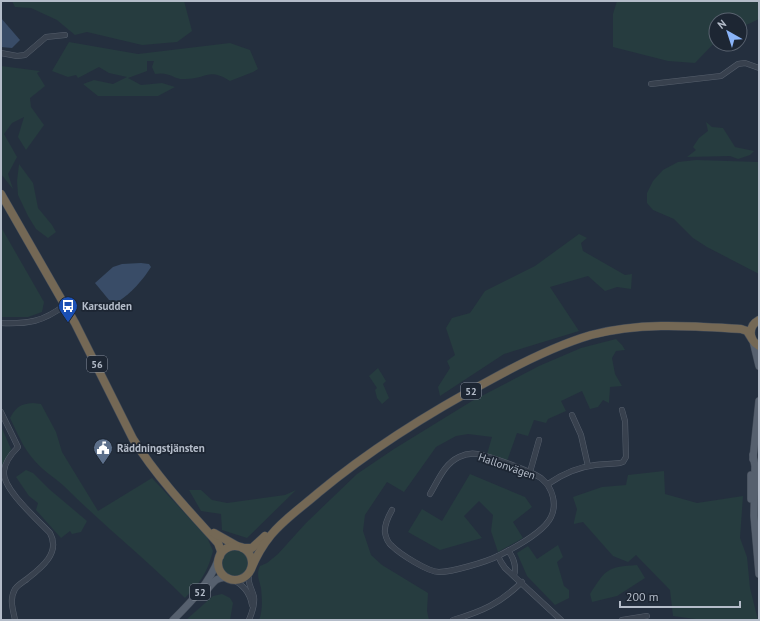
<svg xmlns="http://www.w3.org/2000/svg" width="760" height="621" font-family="'PT Sans',sans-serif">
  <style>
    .green { fill: #263c3f }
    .water { fill: #394c67 }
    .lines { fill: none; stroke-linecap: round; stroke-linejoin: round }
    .minor-casing { stroke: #565f6c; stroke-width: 6 }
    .major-casing { stroke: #414a57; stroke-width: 8 }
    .highway-casing { stroke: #434c59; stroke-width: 9 }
    .minor { stroke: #38414e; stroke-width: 5 }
    .major { stroke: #56606e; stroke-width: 7 }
    .highway { stroke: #746855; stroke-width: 8 }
    .labels { text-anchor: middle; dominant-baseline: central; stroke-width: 3.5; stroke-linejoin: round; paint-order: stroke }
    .shield { fill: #1d2633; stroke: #878f9c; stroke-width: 1 }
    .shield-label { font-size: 10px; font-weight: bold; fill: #b4bcc9 }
    .poi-label { font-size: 11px; font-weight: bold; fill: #b4bcc9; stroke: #1d2633; text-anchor: start }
    .street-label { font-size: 11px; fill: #b4bcc9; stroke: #1d2633 }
  </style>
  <rect width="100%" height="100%" fill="#242f3e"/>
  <!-- green -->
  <g class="green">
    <path d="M12,1H184L192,31L177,42L142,45L87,32L75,35L57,20L31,8L15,7Z"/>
    <path d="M617,1H759V19L740,28V20H716V41L695,63L668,61L613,47V14Z"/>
    <path d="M69,42L138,54L230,43L250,50L258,69L253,72L230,81C208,67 207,79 185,79C174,80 170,71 155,74L152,67L154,61H147V71L128,78L141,85L162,83L175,87L158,96H98L83,84L94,80L113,84L127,77L109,73L99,67L78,78L76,75L68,77L52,71Z"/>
    <path d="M1,66L40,71L37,73L45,86L30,98L31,107L44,125L26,150L18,137L24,117L12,123L4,134L17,157L8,174L13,189L1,174Z"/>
    <path d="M706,122L712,127L723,128L735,147L754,151L750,155L738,159L730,156L687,157L696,150L693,147L699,138L708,131Z"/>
    <path d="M696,160L759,162V274L707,247L693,238L674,219L653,210L647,203V193L653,181L663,170L678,162Z"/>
    <path d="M19,164L33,183L38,208L52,225L56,232L48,238L36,229L28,216L18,195L17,181Z"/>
    <path d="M1,227L44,302L42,312L28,317H1Z"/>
    <path d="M579,234L587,238L581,243L583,251L625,275L632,274L631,289L617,287L605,291L588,276L550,287L579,331L504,354L440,396L438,387L450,368L447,361L455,355L446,328L452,318L470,313L485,291L535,266Z"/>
    <path d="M616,339L622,345L625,350L616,351L612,358L615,374L622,386L610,387L609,403L603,400L598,407L590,409L582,391L561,401L566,411L548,419L546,423L534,420L528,436L517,433L507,461L487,454L492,437L468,434L456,436L436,447L404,492L387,482L365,515L363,531L371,555L382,565L428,593L427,611L429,620H259C263,611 262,598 261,588C259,579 256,575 260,566L267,563L278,554L306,523L357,474L394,449L472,401L539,366L581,348Z"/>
    <path d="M378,368L386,381L383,384L389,398L382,404L377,398L375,390L377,388L369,376Z"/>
    <path d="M33,403L41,404L56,432L62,452L98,511L152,478L207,537L213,551C207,573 201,582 185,598C146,559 103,525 64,486C54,477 42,470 34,460C23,448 17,432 10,418C16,407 20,404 33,403Z"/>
    <path d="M1,426L11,449L2,472H1Z"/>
    <path d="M26,470L33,473L49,489L87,521L81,532L72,534L70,531L61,538L36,510L38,503L29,496L16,477Z"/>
    <path d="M664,471L665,494L697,503L743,496L740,538L747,557L750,588L758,620H703L673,616L670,590L636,555L628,562L613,556L583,522L574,524V522L577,509L573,497L602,487L626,485L628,475Z"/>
    <path d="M470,474L525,497L532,507L513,522L523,538L498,552L491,531L493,515L479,501L464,516L482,538L440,550L408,532L422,509L442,521Z"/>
    <path d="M189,490H201L212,500L227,503L285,495L296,490L247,538L222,530L221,514L201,511Z"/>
    <path d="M558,545L563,557L557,562L564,586L569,590V598L555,605L527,576L517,553L528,546L537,559Z"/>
    <circle cx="235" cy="563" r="13"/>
    <path d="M637,565L645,578L617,596L592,602L590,594C606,569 607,567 637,565Z"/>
    <path d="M222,594L230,598L233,603L230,620H186L213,596Z"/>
  </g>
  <!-- water -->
  <g class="water">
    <path d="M1,18L20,40L12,48L1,47Z"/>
    <path d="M141,263L149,264L151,267C143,280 131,293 119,301L109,300L95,283L113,267L122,264Z"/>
  </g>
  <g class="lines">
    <defs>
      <g id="minor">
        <path d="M1,53L17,56L25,55L46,37L65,35"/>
        <path d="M651,84L721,76L738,64L745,63L759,68"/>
        <path d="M1,323C28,324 43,322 65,305"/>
        <path d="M1,412L18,447C12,453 5,462 4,471C1,488 39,521 50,533C61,553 41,568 27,579C23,582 18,585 15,589C9,600 13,609 15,620"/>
        <path d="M572,415L581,435L588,466"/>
        <path d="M530,472L539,440"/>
        <path d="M548,484C561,475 579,467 595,465C603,464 612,464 620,463L623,462L626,457L625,421L622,410"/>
        <path d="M392,510C388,517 384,525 385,533C386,538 388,543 392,546C400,554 428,572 439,572C452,572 486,562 498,556C512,549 544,532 551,517C557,505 553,488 542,479C534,472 489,456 477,454C471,453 465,454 459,457C444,464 438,481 430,494"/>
        <path d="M508,551C513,556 517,567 514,575"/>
        <path d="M498,556L501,562L505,568L561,620"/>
        <path d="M231,579C243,584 250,593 252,605"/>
        <path d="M249,620C252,613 255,605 254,597C252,588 246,582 250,572"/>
        <path d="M453,620C483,611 499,604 522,582"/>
        <path d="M622,620L647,616"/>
      </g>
      <g id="major">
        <path d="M753,341L759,366"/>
        <path d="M753,455L755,466L754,516L759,574"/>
        <path d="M753,459L759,401"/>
        <path d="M751,499V475"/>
        <path d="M206,591C212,584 217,575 228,578"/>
        <path d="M173,620C192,601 209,584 219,558"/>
      </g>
      <g id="highway">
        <path d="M1,194L75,323L133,439C157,477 188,510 218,543L221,551L220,556"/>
        <path d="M759,320C748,326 748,339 759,346"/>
        <path d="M214,533L237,546"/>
        <circle cx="235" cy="563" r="17"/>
        <path d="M243,548H252L265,536"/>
        <path d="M251,569C256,557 262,546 271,535C284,519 302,507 318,493C372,448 432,411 494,378C525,361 557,345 591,335C641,322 690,326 741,329L747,331L752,339"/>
      </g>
    </defs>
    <!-- minor casing -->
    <use href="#minor" class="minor-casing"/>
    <!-- major casing -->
    <use href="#major" class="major-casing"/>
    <!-- highway casing -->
    <use href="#highway" class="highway-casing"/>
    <!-- minor -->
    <use href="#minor" class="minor"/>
    <!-- major -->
    <use href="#major" class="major"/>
    <!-- highway -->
    <use href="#highway" class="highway"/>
  </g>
  <!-- icons -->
  <defs>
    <symbol id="bus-pin" viewBox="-11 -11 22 30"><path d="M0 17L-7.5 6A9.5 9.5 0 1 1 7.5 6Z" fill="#1a4fb4" stroke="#1d2633"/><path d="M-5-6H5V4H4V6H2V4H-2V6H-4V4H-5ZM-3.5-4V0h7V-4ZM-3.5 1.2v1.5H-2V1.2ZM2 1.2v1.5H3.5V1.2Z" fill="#fff"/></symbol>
    <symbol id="civic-pin" viewBox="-11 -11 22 30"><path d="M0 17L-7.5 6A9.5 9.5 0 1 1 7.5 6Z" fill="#5c6f8a" stroke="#1d2633"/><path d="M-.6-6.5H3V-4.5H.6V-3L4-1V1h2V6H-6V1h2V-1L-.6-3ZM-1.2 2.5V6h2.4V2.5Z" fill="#fff"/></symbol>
  </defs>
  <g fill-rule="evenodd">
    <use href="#bus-pin" x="57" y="295" width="22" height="30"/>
    <use href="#civic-pin" x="92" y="437" width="22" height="30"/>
  </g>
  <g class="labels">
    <!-- shield labels -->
    <g class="shield">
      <rect x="87" y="356" width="20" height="16" rx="3"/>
      <rect x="461" y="383" width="20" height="16" rx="3"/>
      <rect x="190" y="584" width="20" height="16" rx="3"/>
    </g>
    <g class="shield-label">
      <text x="97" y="364">56</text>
      <text x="471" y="391">52</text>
      <text x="200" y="592">52</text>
    </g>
    <!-- poi labels -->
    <g class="poi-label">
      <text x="82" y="306">Karsudden</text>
      <text x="117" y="448">Räddningstjänsten</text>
    </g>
    <!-- street labels -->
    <g class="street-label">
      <text transform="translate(507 466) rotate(19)">Hallonvägen</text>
    </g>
  </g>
  <!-- border -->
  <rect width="760" height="621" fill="none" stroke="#b4bcc9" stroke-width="4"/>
  <!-- north arrow -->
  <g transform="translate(728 32) rotate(321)"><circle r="19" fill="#1d2633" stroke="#59626f"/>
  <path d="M0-3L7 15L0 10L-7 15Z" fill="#8ab4f8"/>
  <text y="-6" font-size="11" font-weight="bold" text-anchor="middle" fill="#b4bcc9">N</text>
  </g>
  <!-- scale -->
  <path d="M620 601v6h120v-6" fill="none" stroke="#b4bcc9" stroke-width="2"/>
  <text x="626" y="601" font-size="12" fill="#b4bcc9" stroke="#1d2633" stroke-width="3" paint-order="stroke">200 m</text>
</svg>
